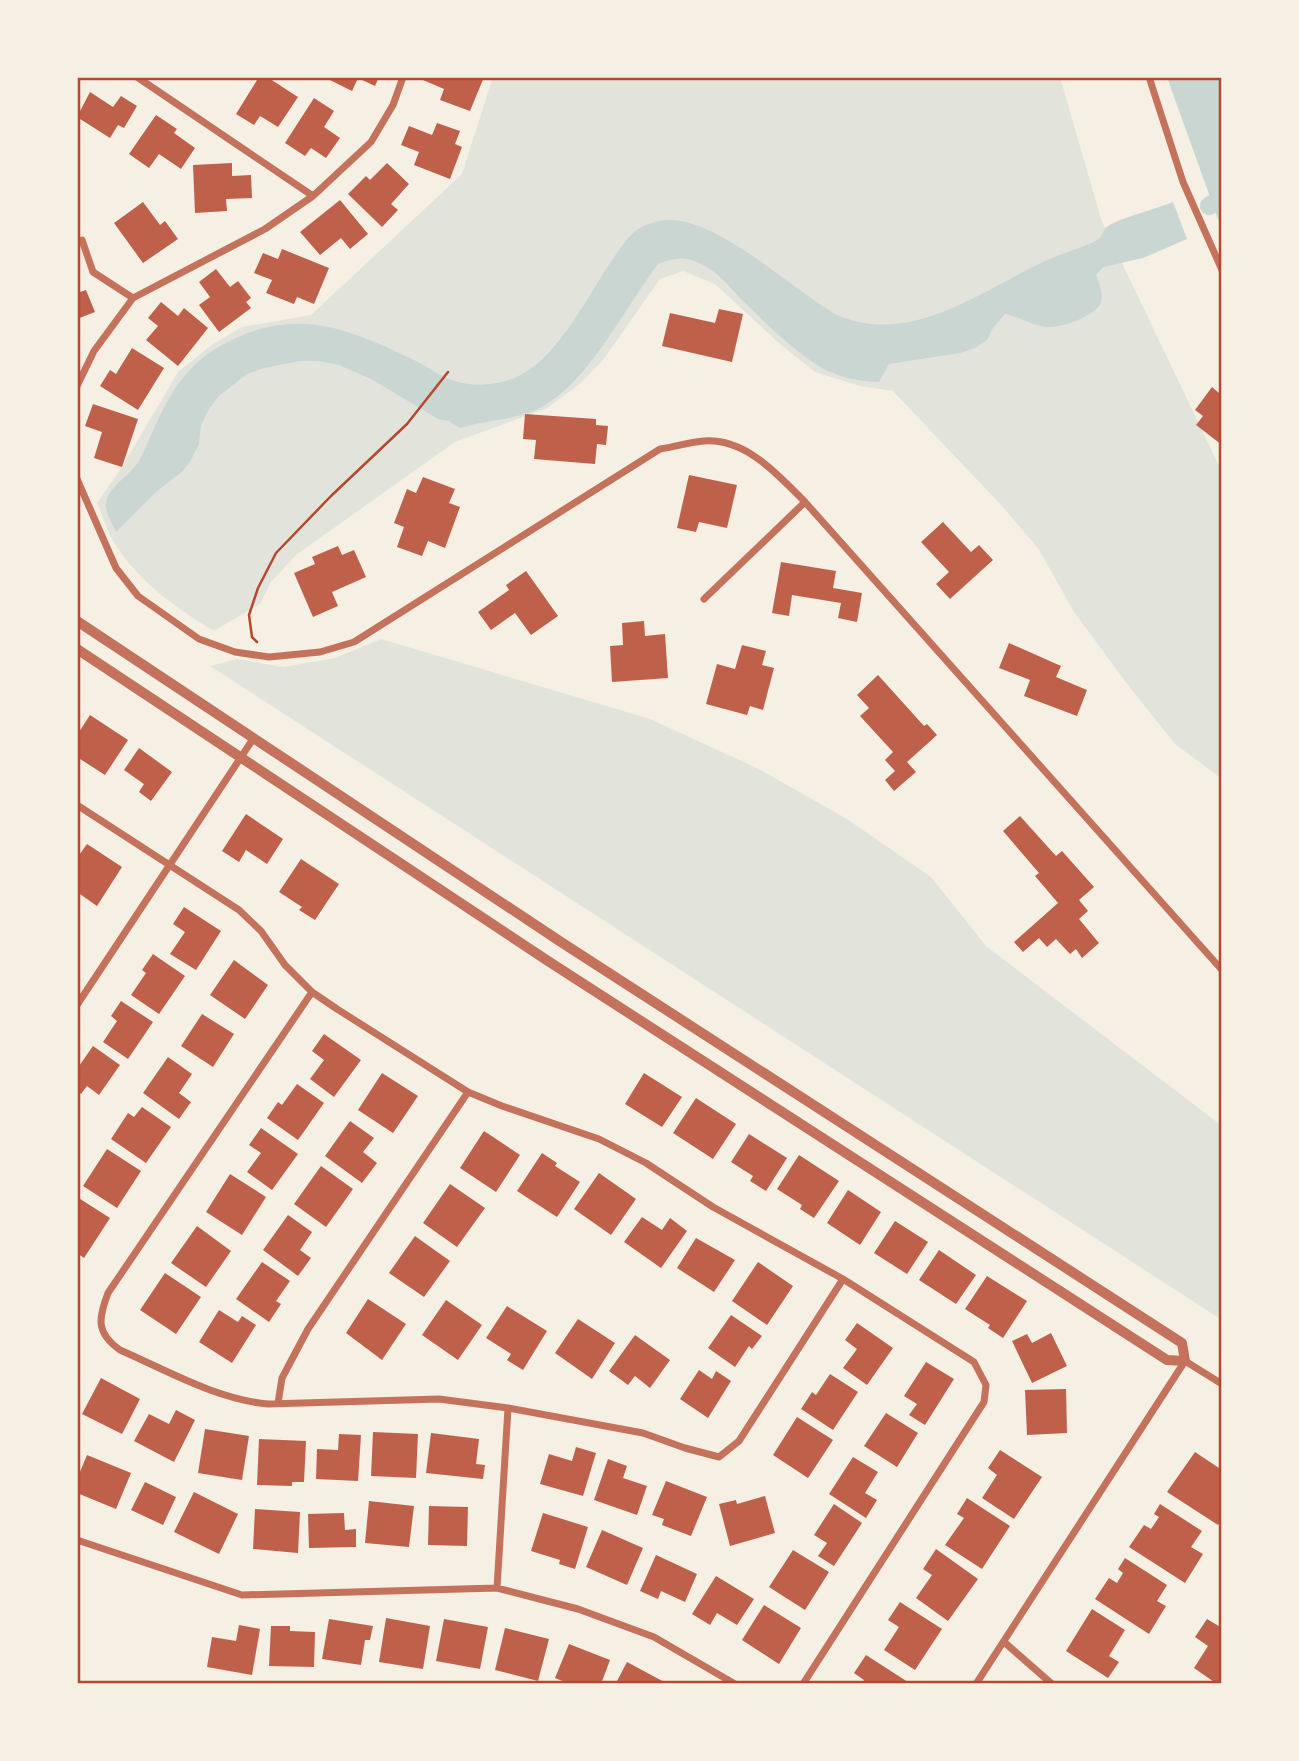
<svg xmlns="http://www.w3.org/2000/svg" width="1299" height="1761" viewBox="0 0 1299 1761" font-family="'Exo 2',sans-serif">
  <rect width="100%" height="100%" fill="#f6efe4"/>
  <!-- green -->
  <path fill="#e2e4dc" d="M493,77h567l41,142 121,253v307l-47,-35 -44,-55 -57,-77 -36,-64 -37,-43 -108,-114 -33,-5 -45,-14 -34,-27 -66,-61 -32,-13 -23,8 -57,81 -22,23 -34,25 -92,34 -159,113 -25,27 -11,22 -46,27c-37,-22 -76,-50 -99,-87 -8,-12 -12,-28 -18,-41l25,-36 56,-95 35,-28 29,-17 69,-12 151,-141z
    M381,639l269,80 109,50 88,50 84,58 55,69 236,180v194l-1012,-654 27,-7 46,8 52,-9z"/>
  <!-- water -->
  <path fill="#c9d6d2" d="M1167,77h55v143l-3,2z
    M1173,202l14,37 -44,19 -40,9 -7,8c3,8 8,18 5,27 -4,14 -40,26 -53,25 -15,-1 -28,-10 -43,-13l-12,14 -6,12 -12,8 -15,5 -71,11 -10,18c-20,0 -45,-6 -62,-17 -28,-18 -53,-44 -77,-67 -12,-13 -24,-28 -41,-35 -14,-7 -27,-5 -41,1 -32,42 -69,117 -115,142 -26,15 -56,13 -83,22l-12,-7 -10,-2 -67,-40 -32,-14 -20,-4h-19l-36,7 -17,6 -28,22 -10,13 -8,16 -2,19 -8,16 -8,11 -27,21 -40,40c-3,-7 -9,-17 -10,-25 -2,-18 24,-31 33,-46 3,-6 6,-13 9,-19 23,-52 39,-84 95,-107 63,-26 114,-2 171,25 13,6 25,16 38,20 18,7 44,6 62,-2 41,-16 71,-77 94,-112 8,-11 16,-25 26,-34 9,-7 22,-12 34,-12 50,-2 125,70 169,95 73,32 144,-24 208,-54 10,-5 48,-17 54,-22 4,-4 4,-10 9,-13 9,-7 51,-18 65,-24z"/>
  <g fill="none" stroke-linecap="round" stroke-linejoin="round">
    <!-- canal -->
    <path stroke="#c9d6d2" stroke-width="18" d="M1209,206l13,-8"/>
  </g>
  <!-- building -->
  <path fill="#bf614a" d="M259,77h8l31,20 -20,30 -18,-11 -6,9 -18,-11z
    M324,77h55l-4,9 -17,-8 -6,13z
    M424,77h60l-14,34 -30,-11 4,-11 -21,-9z
    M90,92l23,15 8,-11 16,10 -13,22 -6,-3 -8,13 -33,-21z
    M314,98l20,13 -10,16 16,11 -14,20 -15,-10 -6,8 -20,-13z
    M156,115l21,14 -3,4 21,15 -14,21 -22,-15 -10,14 -20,-14z
    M437,123l23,8 -5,13 7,3 -12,32 -36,-14 5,-13 -18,-7 8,-19 23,9z
    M232,163v13l19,-1 1,23 -26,1 1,12 -32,2 -2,-48z
    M387,163l22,21 -18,20 7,6 -16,17 -34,-33 18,-18 4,4z
    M340,200l28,34 -18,15 -9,-11 -21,17 -20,-23z
    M143,202l17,23 5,-4 13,18 -35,24 -29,-40z
    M282,249l47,19 -15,36 -17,-7 -3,7 -28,-11 6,-13 -18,-7 9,-20 15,6z
    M216,269l14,18 8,-6 13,17 -5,4 5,6 -32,24 -20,-27 11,-8 -11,-15z
    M86,290l9,22 -18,7v-26z
    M161,302l17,14 6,-8 24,20 -30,38 -32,-26 12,-14 -10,-8z
    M719,309l24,5 -11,48 -70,-16 8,-33 45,10z
    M132,348l32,20 -26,42 -38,-24 10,-16 6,4z
    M1212,387l7,6 3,-3v55l-26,-20 7,-9 -8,-6z
    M93,404l45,15 -16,48 -28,-9 8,-26 -17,-6z
    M525,414l71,5v6l12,1 -2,19 -9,-1 -2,20 -61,-5 2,-19 -13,-1z
    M689,475l48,10 -10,43 -28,-6 -3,10 -19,-4z
    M423,477l32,12 -6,14 11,4 -15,41 -17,-7 -6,15 -25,-9 7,-20 -10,-4 13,-34 9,4z
    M943,522l28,30 8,-7 14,15 -43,39 -14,-15 13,-12 -28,-30z
    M338,546l4,9 12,-5 12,27 -34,15 6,14 -25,11 -19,-44 21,-9 -3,-7z
    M781,562l55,9 -3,17 29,5 -5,29 -19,-4 3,-15 -49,-8 -3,21 -17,-3z
    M526,571l32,45 -27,19 -16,-22 -24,17 -13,-18 31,-22 -3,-5z
    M644,621l1,15 20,-2 3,44 -56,4 -2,-36 13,-1 -1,-22z
    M1009,643l52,23 -5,11 31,13 -10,26 -53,-20 6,-16 -31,-12z
    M742,645l24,6 -4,14 12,3 -11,42 -13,-4 -3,9 -41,-11 11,-40 18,5z
    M878,675l46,51 3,-2 10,11 -30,27 9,10 -22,19 -9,-11 10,-9 -10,-11 8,-8 -33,-36 9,-8 -12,-13z
    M90,715l38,25 -23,35 -28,-18v-22z
    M139,748l33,24 -21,29 -12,-9 5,-8 -20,-14z
    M246,814l37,25 -16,25 -21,-14 -7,12 -17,-11z
    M1020,816l36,40 6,-5 32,36 -15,13 9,11 -9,8 20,24 -17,15 -6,-9 -6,5 -14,-15 -9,8 -8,-9 -16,14 -9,-10 44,-39 -23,-27 4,-3 -36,-42z
    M87,844l35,23 -25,39 -20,-14v-34z
    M301,859l38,25 -24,36 -16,-10 3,-3 -23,-15z
    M184,907l37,24 -25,39 -26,-16 15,-22 -12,-8z
    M153,954l32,22 -26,38 -28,-19 15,-22 -4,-3z
    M234,960l34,25 -23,34 -35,-24z
    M121,1001l32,21 -25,37 -25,-17 14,-21 -6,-5z
    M202,1014l32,20 -21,33 -32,-21z
    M324,1034l37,26 -27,37 -24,-18 14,-19 -12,-9z
    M93,1046l27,19 -21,30 -12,-9 -6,8 -4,-3v-22z
    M168,1057l24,17 -13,19 12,9 -12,17 -36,-26z
    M382,1073l36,23 -25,37 -35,-23z
    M644,1073l38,24 -20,30 -37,-23z
    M297,1084l27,19 -26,37 -31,-22 11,-16 4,3z
    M696,1098l40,26 -23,35 -40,-26z
    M142,1107l29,20 -25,36 -35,-24 17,-26 6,4z
    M350,1121l24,17 -11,14 14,11 -15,20 -37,-27z
    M261,1128l37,26 -26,36 -25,-18 14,-19 -12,-8z
    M484,1131l36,24 -24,37 -36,-24z
    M749,1134l38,24 -21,33 -16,-10 3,-5 -22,-14z
    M107,1149l34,22 -24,37 -34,-22z
    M542,1153l15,10 -2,3 25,16 -23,35 -40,-26z
    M799,1155l40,26 -25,37 -14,-9 2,-4 -25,-16z
    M321,1166l32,23 -27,38 -32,-23z
    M599,1173l37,26 -25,36 -37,-26z
    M230,1174l36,23 -24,38 -36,-23z
    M450,1184l35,24 -28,39 -34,-24z
    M848,1190l33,22 -21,33 -33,-22z
    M77,1197l33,21 -26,40 -7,-5z
    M288,1215l24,17 -12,18 11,8 -13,18 -35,-26z
    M642,1217l20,13 8,-12 17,13 -26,37 -37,-26z
    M895,1221l33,21 -21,32 -33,-21z
    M197,1226l34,25 -25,36 -35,-24z
    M415,1236l35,25 -26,36 -35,-24z
    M696,1238l39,22 -21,32 -37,-24z
    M939,1250l37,25 -20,29 -37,-24z
    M262,1262l28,19 -14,20 5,3 -12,18 -33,-23z
    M758,1262l35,24 -26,39 -35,-24z
    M165,1273l36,24 -25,37 -36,-24z
    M987,1276l40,25 -24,37 -15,-10 2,-3 -25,-16z
    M368,1299l38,25 -24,36 -36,-27z
    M446,1300l36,25 -24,35 -36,-25z
    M507,1306l40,25 -24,39 -16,-10 4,-6 -25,-16z
    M219,1310l19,12 4,-6 14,9 -24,38 -33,-21z
    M731,1315l31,21 -10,13 -3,-3 -14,21 -27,-19z
    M578,1319l37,24 -23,36 -37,-26z
    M857,1323l36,25 -26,37 -24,-17 14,-19 -12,-9z
    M1051,1333l16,33 -35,17 -20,-42 15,-7 5,9z
    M635,1335l35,25 -20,28 -15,-12 -7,9 -19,-14z
    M926,1362l28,17 -29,46 -16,-10 8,-11 -13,-8z
    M699,1370l13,9 4,-8 15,10 -23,37 -28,-19z
    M830,1374l28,18 -25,38 -32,-21 11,-17 4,3z
    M101,1378l39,21 -18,35 -40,-20z
    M1066,1389l1,44 -40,2 -2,-45z
    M176,1410l19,10 -21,42 -40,-21 15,-27 20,10z
    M886,1413l32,20 -21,34 -33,-21z
    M797,1417l36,23 -25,38 -35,-23z
    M205,1429l44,7 -7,44 -44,-7z
    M373,1432l45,2 -2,44 -45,-2z
    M431,1433l48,6 -3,25 9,1 -2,14 -57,-6z
    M339,1434l22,1 -3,46 -42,-2 1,-30 21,1z
    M259,1439l47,2 -2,41h-12v4l-35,-1z
    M576,1447l20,6 -13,43 -43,-12 9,-30 23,7z
    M1000,1450l42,27 -28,42 -32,-21 15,-23 -9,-7z
    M1195,1452l27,18v49l-4,6 -51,-33z
    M87,1455l44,18 -15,36 -39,-16v-14z
    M853,1457l25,15 -13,21 12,7 -11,18 -37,-24z
    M608,1459l19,7 -4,12 24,8 -10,29 -43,-15z
    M666,1481l41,16 -16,39 -29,-11 2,-6 -12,-4z
    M145,1482l31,15 -13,28 -32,-15z
    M194,1492l44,22 -19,40 -45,-22z
    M765,1496l10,37 -45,13 -11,-42 17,-4 1,4z
    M967,1498l43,28 -28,43 -37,-24 19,-27 -7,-4z
    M369,1501l45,5 -5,41 -44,-4z
    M834,1504l28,19 -28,43 -16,-10 9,-13 -13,-8z
    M1160,1504l42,27 -11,16 12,7 -18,29 -56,-36 15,-22 7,4 8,-12 -5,-3z
    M429,1506l39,1 -1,39 -39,-1z
    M255,1509l45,3 -2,41 -45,-4z
    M344,1513l1,17 11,-1v18l-47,1 -1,-34z
    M543,1513l45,14 -13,42 -16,-5 1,-4 -29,-9z
    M602,1530l41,18 -16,37 -41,-18z
    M936,1549l42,30 -30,42 -32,-23 16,-23 -9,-6z
    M793,1550l36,22 -24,38 -36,-23z
    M656,1555l41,19 -12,28 -24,-11 -3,8 -18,-8z
    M1125,1558l42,27 -10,16 9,5 -17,28 -54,-35 14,-21 8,5 6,-10 -5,-4z
    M716,1576l38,23 -17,26 -20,-12 -7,12 -18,-11z
    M900,1602l42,27 -27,41 -31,-20 15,-23 -11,-7z
    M764,1605l37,23 -22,36 -37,-24z
    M1092,1609l33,21 -16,26 10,6 -11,16 -42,-27z
    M386,1618l44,8 -7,43 -44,-7z
    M329,1619l44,7 -3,14h-5l-4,25 -39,-6z
    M444,1619l44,8 -8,42 -44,-8z
    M1207,1619l15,9v56h-5l-23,-16 14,-22 -13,-9z
    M239,1625l21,4 -8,46 -45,-8 5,-30 24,4z
    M271,1626h19v5l25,1 -1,35 -45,-1z
    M505,1628l44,11 -11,42 -43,-11z
    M569,1644l41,16 -9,24h-31l-15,-6z
    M866,1655l45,29h-49l2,-4 -10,-7z
    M627,1662l41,22h-46l-5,-3z"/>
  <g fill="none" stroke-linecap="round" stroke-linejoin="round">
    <!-- path -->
    <path stroke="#b5482f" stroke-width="2.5" d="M257,642l-5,-5 -3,-22 9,-27 18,-35 55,-57 76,-72 41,-52"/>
    <!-- minor -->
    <path stroke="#c5725c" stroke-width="7" d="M137,77l176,119
      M1149,77l34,105 39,88
      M82,240l11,32 40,26
      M77,386l17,-35 39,-53 132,-69 48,-33 58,-54 22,-37 10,-28
      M77,479l39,89 22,28 61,43 36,13 34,5 51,-5 34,-10 306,-193c15,-2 30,-7 44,-8 42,-3 74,34 101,61l417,468
      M704,599l101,-97
      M77,805l162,105 22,21 24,34 27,27 25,17 131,83 34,14 97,33 47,24 67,44 130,72 131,83 12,23 -2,17 -181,282
      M312,992l-204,301c-10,26 -12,40 12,57 48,21 96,49 148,54l171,-5 69,9 135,25 42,15 34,9 20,-16 104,-162
      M77,1005l176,-266
      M278,1403l4,-25 26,-49 160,-237
      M77,1540l165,55 255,-7 81,21 76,28 81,47
      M497,1588l11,-180
      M1004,1642l48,42
      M976,1684l209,-323 37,23"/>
    <!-- tertiary -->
    <path stroke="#c5725c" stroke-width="10" d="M77,621l484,321 621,401 3,18 -18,-1 -619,-399 -471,-312"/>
  </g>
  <!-- border -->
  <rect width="1299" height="1761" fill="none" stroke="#f6efe4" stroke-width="158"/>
  <rect x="79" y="79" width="1141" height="1603" fill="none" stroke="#b5482f" stroke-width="2.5"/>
</svg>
